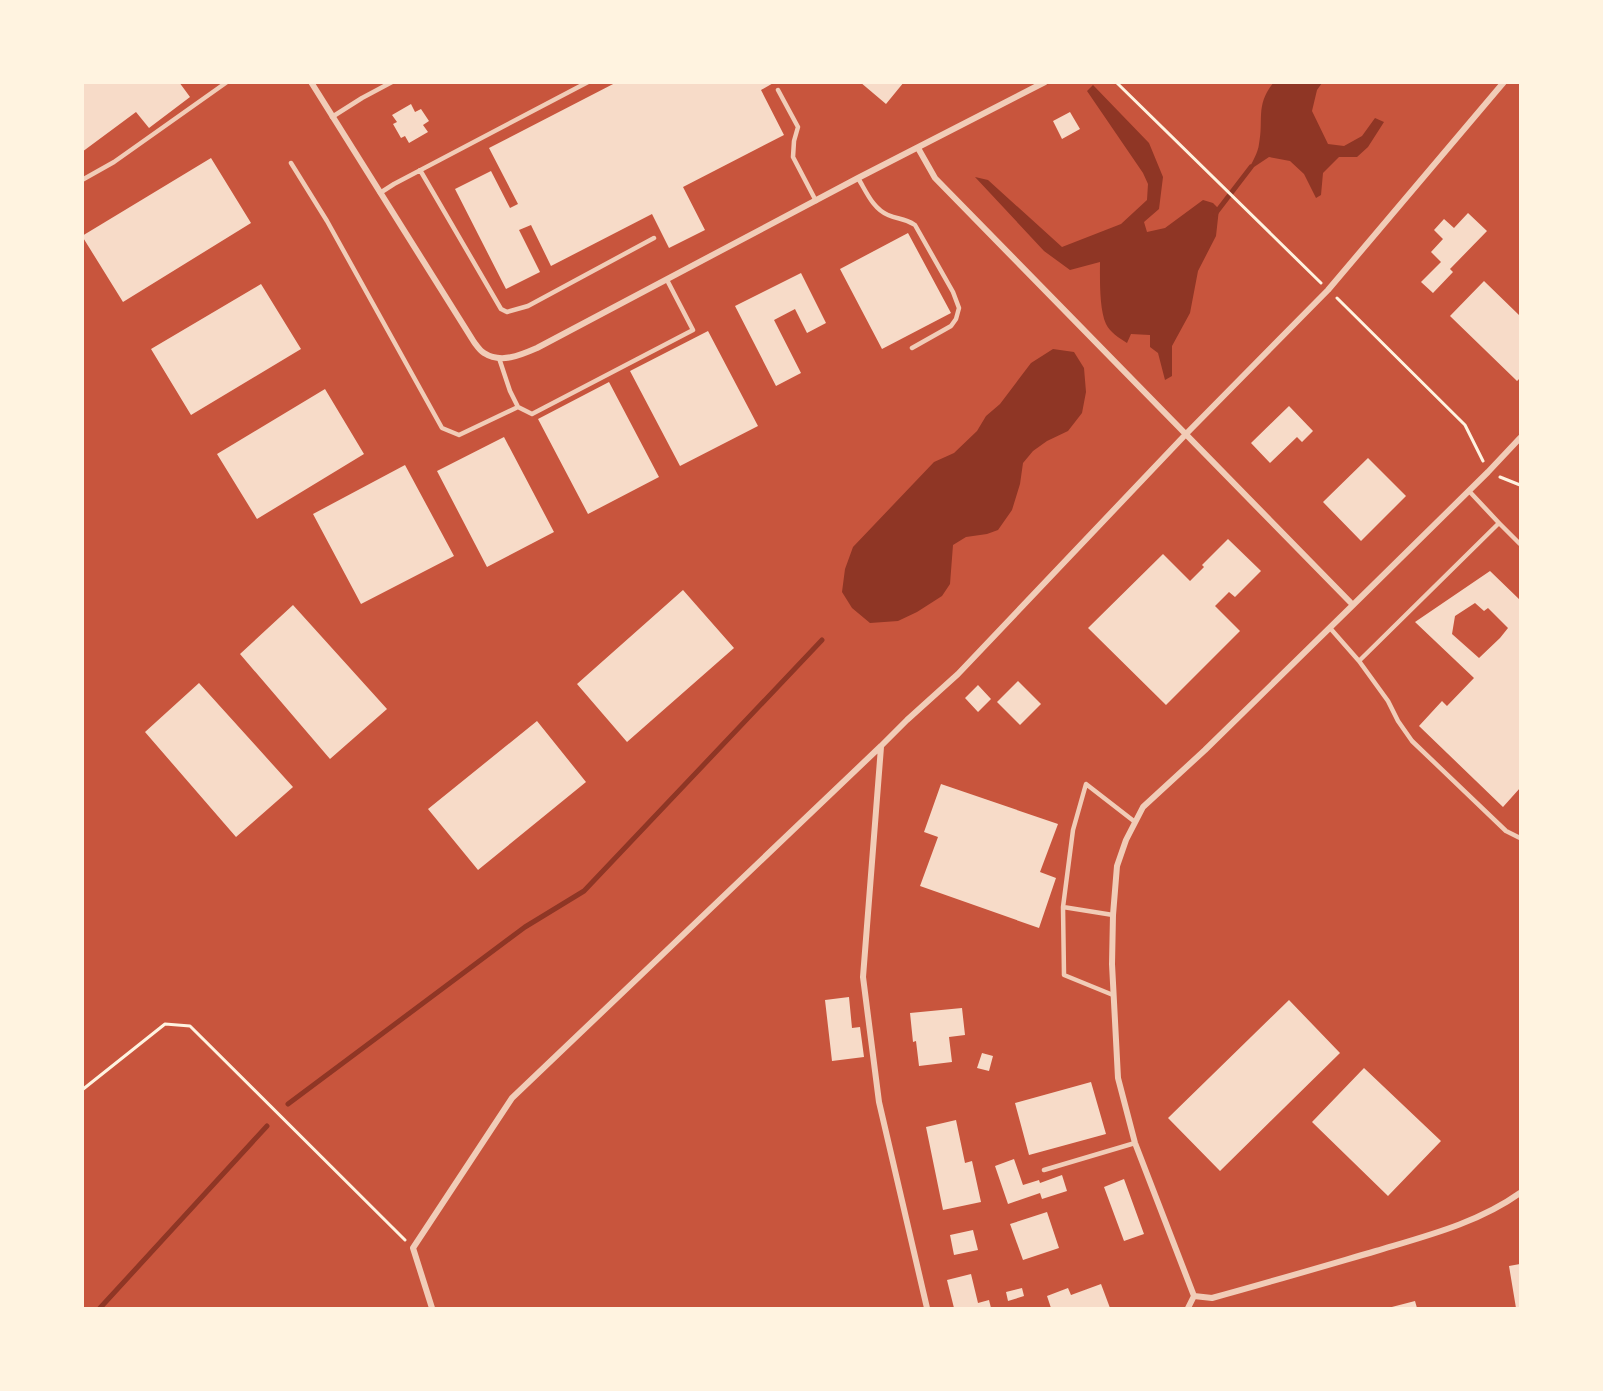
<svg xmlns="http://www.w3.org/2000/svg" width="1603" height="1391" viewBox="0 0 1603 1391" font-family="'PT Serif',serif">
  <rect width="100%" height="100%" fill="#c8553d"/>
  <!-- water -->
  <path fill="#8f3625" d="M1274,82l48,1 -5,7 -5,21 16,33 16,2 18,-10 13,-18 9,4 -16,25 -11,10h-18l-16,16 -2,22 -5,3 -12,-24 -14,-13 -21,-4 -21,14c4,-9 10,-18 11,-27 5,-25 -4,-39 15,-62z
    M1093,85l56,58 14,34 -4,32 -15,13 3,10 18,-4 38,-28 10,3 6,6 -3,27 -18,35 -8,42 -18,33v30l-7,4 -7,-27 -8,-6v-12l-19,-1 -4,9c-8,-5 -17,-11 -21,-19 -7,-15 -6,-46 -6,-62l-30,8 -26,-19 -69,-74 13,3 74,67 59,-23 26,-24 1,-16 -5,-11 -56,-82z
    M1053,349l21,3 10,16 2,24 -4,21 -14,18 -21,10 -14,10 -10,12 -3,21 -8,26 -14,20 -11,4 -21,3 -13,8 -3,39 -8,12 -25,16 -19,9 -28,2 -18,-15 -10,-16 3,-23 8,-22 81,-85 20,-9 23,-22 9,-15 14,-12 31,-41z"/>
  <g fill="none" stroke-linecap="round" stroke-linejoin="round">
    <!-- stream -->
    <path stroke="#8f3625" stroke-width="5" d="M1215,214l36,-47
      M288,1104l237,-177 59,-36 238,-251
      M100,1308l167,-182"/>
  </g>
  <!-- building -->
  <path fill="#f7dbc8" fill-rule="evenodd" d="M82,82h97l11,15 -41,31 -13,-16 -54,40z
    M617,82h158l-14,8 23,45 -101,52 22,43 -36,18 -17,-34 -101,52 -20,-41 -12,5 21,42 -34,17 -51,-100 36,-18 19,37 8,-4 -29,-56z
    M860,82h44l-18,22z
    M411,104l4,8 6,-3 8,12 -6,4 5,7 -19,11 -4,-7 -4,2 -8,-14 4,-2 -5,-7z
    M1070,112l10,17 -18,10 -9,-18z
    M211,158l40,65 -128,79 -41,-66z
    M1468,213l19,18 -37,38 3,3 -20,21 -12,-11 20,-20 -10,-10 12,-13 -9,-9 10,-11 10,9z
    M908,233l43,80 -69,36 -42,-80z
    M801,273l25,50 -19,10 -12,-24 -21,11 27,53 -25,13 -41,-80z
    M1484,281l36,35v62l-3,3 -67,-65z
    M261,284l40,65 -110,66 -40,-66z
    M708,331l50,95 -78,40 -50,-95z
    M609,382l50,95 -71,37 -50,-95z
    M325,389l39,65 -107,65 -40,-65z
    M1289,406l24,25 -11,11 -5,-5 -27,26 -19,-20z
    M504,437l50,95 -67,35 -50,-96z
    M1368,458l38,38 -45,45 -38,-39z
    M405,465l49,91 -93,48 -48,-90z
    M1228,539l33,32 -26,26 -6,-5 -14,14 25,25 -74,74 -78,-77 75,-74 27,27 14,-14 -2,-2z
    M1490,571l30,29v188l-17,19 -84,-81 23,-25 5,5 27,-28 -59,-56zM1475,603l9,8 4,-3 20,20 -8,10 -21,20 -27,-24 3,-18z
    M683,590l51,58 -107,94 -50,-58z
    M293,605l94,104 -57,50 -90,-105z
    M1018,681l23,23 -21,21 -23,-23z
    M199,683l94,104 -57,50 -91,-105z
    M978,685l13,14 -13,13 -13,-14z
    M537,721l49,61 -108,88 -50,-61z
    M941,784l117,40 -18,48 16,6 -17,50 -119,-42 18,-49 -14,-5z
    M849,997l3,31 8,-1 4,30 -32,4 -7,-61z
    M1289,1000l51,53 -120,118 -52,-53z
    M962,1008l3,27 -16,2 3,25 -33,4 -3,-25 -3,1 -3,-29z
    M982,1053l11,3 -4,15 -12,-3z
    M1364,1068l77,73 -53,55 -76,-74z
    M1091,1082l15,52 -77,21 -14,-52z
    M956,1120l9,43 7,-2 9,41 -38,8 -17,-83z
    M1014,1159l9,26 16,-5 1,3 22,-8 5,16 -25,8 -2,-6 -32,11 -13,-38z
    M1124,1179l20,55 -20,7 -20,-54z
    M1047,1212l12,36 -36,12 -13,-36z
    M973,1230l5,20 -24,5 -4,-20z
    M1520,1264v44h-4l-7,-42z
    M971,1274l7,29 11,-3 2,8h-37l-7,-28z
    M1101,1284l9,24h-59l-4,-12 21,-8 3,7z
    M1022,1288l2,8 -16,5 -2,-9z
    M1415,1301l2,7h-29z"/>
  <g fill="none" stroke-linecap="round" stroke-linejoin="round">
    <!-- path -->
    <path stroke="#fff3e0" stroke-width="3" d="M1116,82l205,201
      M1337,298l128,127 18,36
      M1500,477l20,8
      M82,1090l83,-66 25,2 215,214"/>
    <!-- service -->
    <path stroke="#f1ccb7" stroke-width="4.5" d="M778,90l20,37 -4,14 -1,16 23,44
      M332,117l30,-19 30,-16
      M291,163l36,58 115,207 17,7 59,-28
      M420,170l81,139 6,3 21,-6 126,-68
      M858,178c8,13 15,31 30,37 11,5 15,2 27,10l38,67 6,16 -3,11 -5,7 -39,22
      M82,180l32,-18 113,-80
      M380,193l14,-9 194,-102
      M499,358l11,33 8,16 14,7 161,-84 -26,-50
      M1499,523l21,21
      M1330,628l29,33 29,40 10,20 14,20 94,90 14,7
      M1359,661l140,-138 -30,-32
      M1063,907l1,68 49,20
      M1113,915l-50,-8 10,-77 13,-46 49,38
      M1044,1170l91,-27"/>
    <!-- minor -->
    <path stroke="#f1ccb7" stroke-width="6" d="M311,82l163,260c3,4 6,9 10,11 17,11 37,2 53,-5l321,-170 187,-96
      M918,148l17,30 418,427
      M1520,438l-32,34 -135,133 -148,145 -62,57 -17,33 -9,26 -4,49 -1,49 6,114 17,65 59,153 18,2c55,-15 109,-31 164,-47 50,-15 102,-28 144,-58
      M881,747l-18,230 16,125 48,206
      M432,1308l-19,-60 99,-150 369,-352 26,-26 51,-46 228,-240 142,-144 176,-208
      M1188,1308l6,-12"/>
  </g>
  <!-- border -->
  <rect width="1603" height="1391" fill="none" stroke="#fff3e0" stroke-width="168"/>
</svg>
